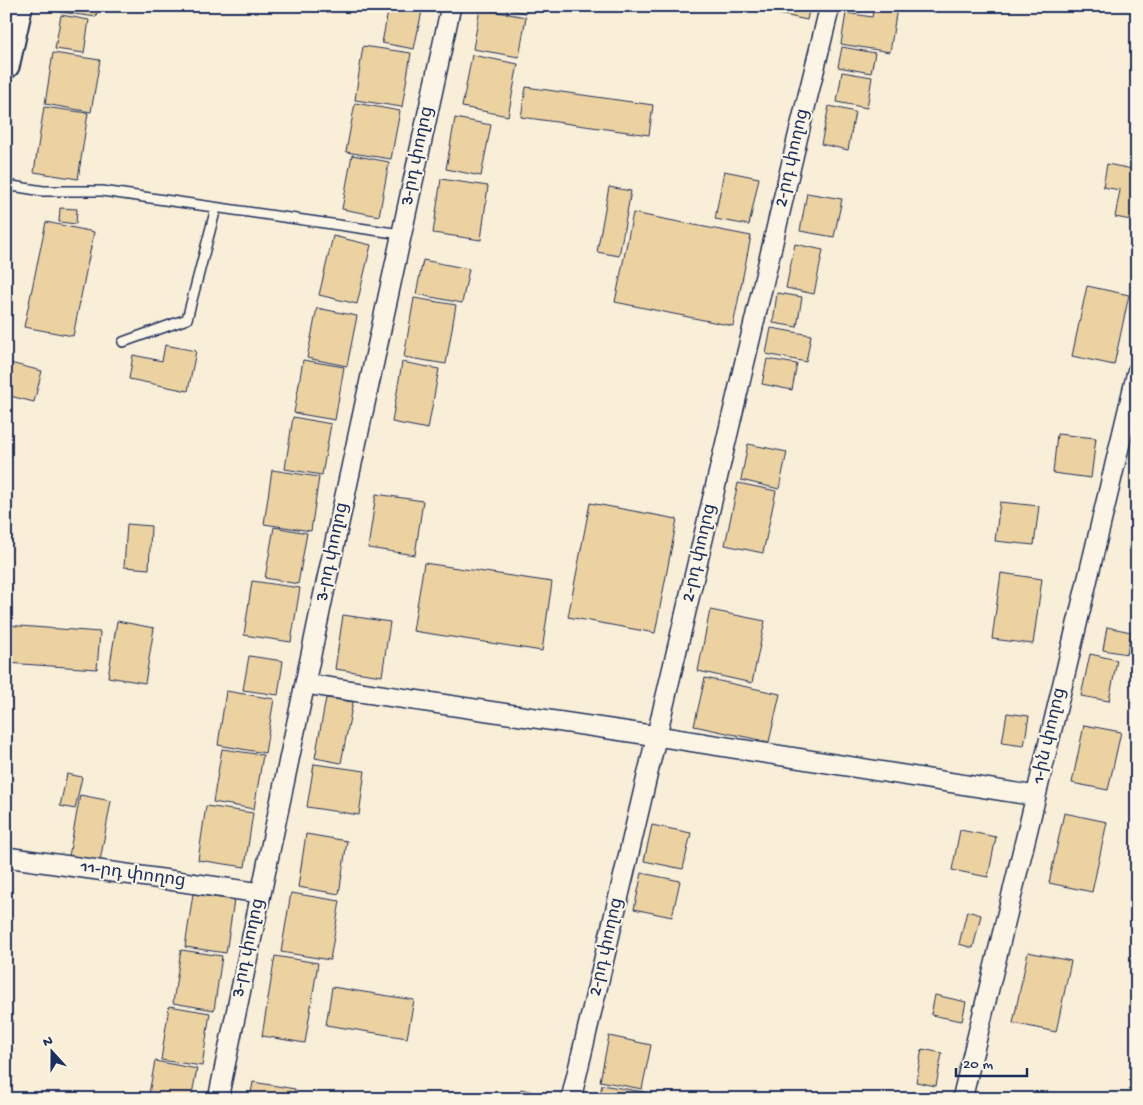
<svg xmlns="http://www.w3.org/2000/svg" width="1143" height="1105" viewBox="0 0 1143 1105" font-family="'Gochi Hand','Noto Sans Armenian',sans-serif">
  <rect width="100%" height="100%" fill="#f9eed7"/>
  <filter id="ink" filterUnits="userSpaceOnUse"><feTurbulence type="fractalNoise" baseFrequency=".02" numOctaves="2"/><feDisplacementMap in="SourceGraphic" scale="10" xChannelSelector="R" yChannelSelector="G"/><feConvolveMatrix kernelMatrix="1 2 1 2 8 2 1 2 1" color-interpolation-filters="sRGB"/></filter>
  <g filter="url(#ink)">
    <!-- building -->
    <path fill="#edd2a1" stroke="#1b2f5e" d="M62,6h36l-2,11 -35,-5z
      M389,6h34l-9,43 -32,-6z
      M493,6h34l-1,7z
      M770,6h40l-3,14 -38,-8z
      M874,6h13l10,2 -7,44 -49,-8 5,-31 26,4z
      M480,9l46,8 -7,40 -46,-8z
      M61,15l28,5 -5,33 -29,-4z
      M363,46l48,7 -9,54 -47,-7z
      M842,47l33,6 -4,20 -33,-6z
      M53,53l47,7 -9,52 -46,-8z
      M472,55l46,9 -10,52 -46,-9z
      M842,72l30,5 -5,31 -30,-6z
      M526,87l127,18 -4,30 -128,-18z
      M355,103l45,8 -9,48 -45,-7z
      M829,106l26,6 -7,38 -27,-6z
      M44,107l44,6 -10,66 -44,-7z
      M455,118l36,7 -10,51 -35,-7z
      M352,155l37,7 -10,54 -37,-7z
      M1107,164l30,6v51l-22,-4 5,-27 -17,-3z
      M724,171l35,7 -10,47 -34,-6z
      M441,179l47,7 -7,54 -48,-7z
      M609,187l22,4 -12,65 -22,-4z
      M807,193l35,6 -8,38 -34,-6z
      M60,208l17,1 -1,15 -17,-2z
      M633,213l118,23 -18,90 -118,-24z
      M46,222l48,10 -21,104 -49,-9z
      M333,236l38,9 -14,59 -38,-9z
      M795,244l28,6 -9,44 -28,-6z
      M423,260l46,9 -7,34 -46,-9z
      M1087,286l42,9 -15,70 -42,-9z
      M777,293l25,4 -5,30 -24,-4z
      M414,298l42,7 -10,59 -42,-7z
      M317,308l40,8 -10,50 -40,-8z
      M771,328l40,7 -5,27 -40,-8z
      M165,345l31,6 -8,40 -59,-12 4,-24 29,6z
      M767,359l30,5 -5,26 -30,-6z
      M303,360l41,7 -9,53 -41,-7z
      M6,362l36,9 -8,31 -28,-7z
      M402,362l37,7 -11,60 -36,-7z
      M293,417l38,7 -9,51 -37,-6z
      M1057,434l39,4 -5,40 -38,-5z
      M748,444l39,8 -8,37 -38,-9z
      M272,470l47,7 -8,54 -47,-7z
      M738,483l38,8 -13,62 -38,-8z
      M376,494l47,7 -8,54 -47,-7z
      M1000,502l39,4 -5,39 -39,-4z
      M590,503l87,16 -22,114 -87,-16z
      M127,524l24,2 -2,43 -25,-2z
      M274,527l33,6 -9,51 -33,-6z
      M424,563l128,19 -10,69 -129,-20z
      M1001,573l41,6 -9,65 -41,-5z
      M252,581l48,7 -9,54 -47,-7z
      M710,610l55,11 -13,62 -54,-12z
      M343,615l47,7 -8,54 -47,-7z
      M117,621l37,7 -9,55 -37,-6z
      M6,625l94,7 -3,37 -91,-6z
      M1107,627l24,5 -4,22 -24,-4z
      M1090,654l27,6 -8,41 -28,-5z
      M249,656l34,5 -5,34 -35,-5z
      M705,678l75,16 -11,48 -75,-16z
      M226,691l48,8 -9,54 -47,-8z
      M326,698l27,4 -12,61 -26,-5z
      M1007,713l22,3 -5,30 -22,-3z
      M1084,725l37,7 -13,58 -36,-7z
      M222,749l41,6 -9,54 -41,-7z
      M314,764l51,7 -6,44 -52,-8z
      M67,774l15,3 -7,32 -15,-3z
      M80,795l31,6 -11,60 -31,-5z
      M206,806l47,7 -8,54 -47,-7z
      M1064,813l43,9 -15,70 -43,-9z
      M652,825l39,8 -8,36 -39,-8z
      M960,830l36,7 -8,40 -36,-7z
      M306,834l41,7 -8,53 -41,-7z
      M642,873l38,8 -8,36 -38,-8z
      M291,893l49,8 -10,59 -49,-8z
      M193,894l41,6 -8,53 -41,-6z
      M967,911l14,4 -8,33 -14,-4z
      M181,950l41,6 -8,54 -41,-7z
      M1028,952l43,9 -15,71 -43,-9z
      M275,956l43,7 -13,80 -43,-7z
      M332,987l82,13 -7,38 -81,-13z
      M935,995l31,7 -4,19 -31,-6z
      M169,1006l41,7 -8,53 -41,-6z
      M609,1036l42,9 -9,44 -42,-8z
      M922,1049l20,4 -6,33 -20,-4z
      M155,1061l42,8 -6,30h-43z
      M253,1082l42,7 -1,10h-44z
      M602,1085l42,7 -1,7h-44z
      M521,1089l24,6 -1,4h-25z"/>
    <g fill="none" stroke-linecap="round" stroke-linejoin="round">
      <defs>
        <path id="service" d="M6,185l37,6h59l299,43
          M123,342l64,-23 29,-111"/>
        <path id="minor" d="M306,684l351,52 379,60
          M6,857l255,36
          M218,1099c75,-365 153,-729 233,-1093
          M571,1099l227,-963 32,-130
          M962,1099l74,-303 101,-424"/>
        <path id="secondary" d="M6,65l13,-59"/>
      </defs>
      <!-- service casing -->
      <use href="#service" stroke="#1b2f5e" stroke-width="12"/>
      <!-- minor casing -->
      <use href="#minor" stroke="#1b2f5e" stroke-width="22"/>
      <!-- secondary casing -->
      <use href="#secondary" stroke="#1b2f5e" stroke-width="30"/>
      <!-- service -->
      <use href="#service" stroke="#fcf5e5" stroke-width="9"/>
      <!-- minor -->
      <use href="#minor" stroke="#fcf5e5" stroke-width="19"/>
      <!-- secondary -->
      <use href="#secondary" stroke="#fcf5e5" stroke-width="26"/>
    </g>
  </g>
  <g text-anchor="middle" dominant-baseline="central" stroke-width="4" stroke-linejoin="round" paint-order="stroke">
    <!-- street labels -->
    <g font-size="18" fill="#1b2f5e" stroke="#fcf5e5">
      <text transform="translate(418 156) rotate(-78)">3-րդ փողոց</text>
      <text transform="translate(793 158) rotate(-77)">2-րդ փողոց</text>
      <text transform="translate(333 552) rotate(-78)">3-րդ փողոց</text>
      <text transform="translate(700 553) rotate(-77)">2-րդ փողոց</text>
      <text transform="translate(1050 736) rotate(-77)">1-ին փողոց</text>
      <text transform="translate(133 875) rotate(8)">11-րդ փողոց</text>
      <text transform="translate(607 947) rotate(-77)">2-րդ փողոց</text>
      <text transform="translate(249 948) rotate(-78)">3-րդ փողոց</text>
    </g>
  </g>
  <!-- margin -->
  <rect width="1143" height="1105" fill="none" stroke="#fcf5e5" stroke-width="25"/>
  <rect x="12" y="12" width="1118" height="1080" fill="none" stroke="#1b2f5e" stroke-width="2" filter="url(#ink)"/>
  <!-- north arrow -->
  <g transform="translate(52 1052) rotate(339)" stroke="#fcf5e5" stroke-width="4" paint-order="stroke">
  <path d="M0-4L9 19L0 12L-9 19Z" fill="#1b2f5e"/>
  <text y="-8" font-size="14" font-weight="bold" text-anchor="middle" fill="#1b2f5e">N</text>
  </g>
  <!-- scale -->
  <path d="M956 1068v8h71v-8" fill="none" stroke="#1b2f5e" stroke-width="2.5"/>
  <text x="963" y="1068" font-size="15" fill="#1b2f5e" stroke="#fcf5e5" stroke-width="4" paint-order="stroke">20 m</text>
</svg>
